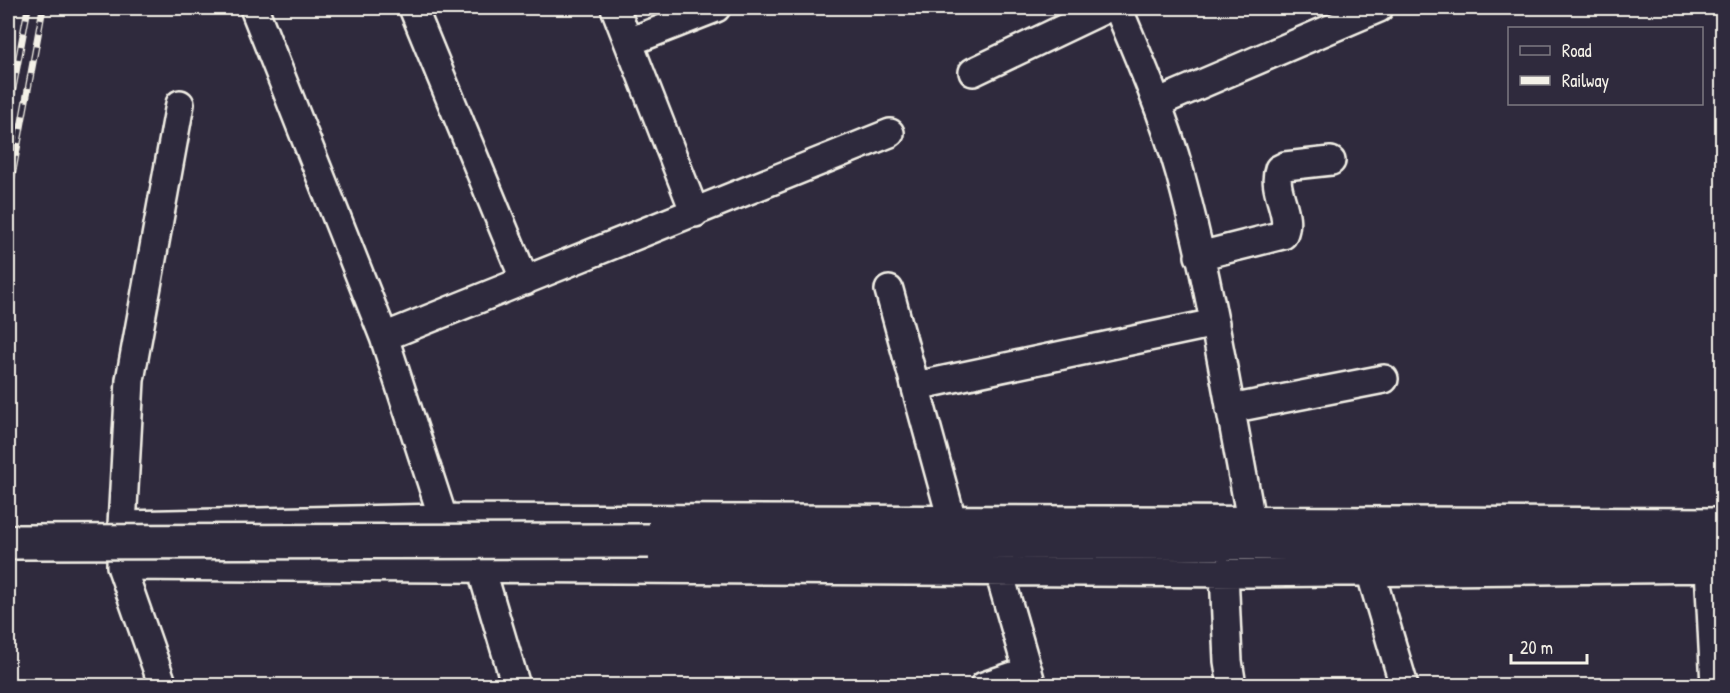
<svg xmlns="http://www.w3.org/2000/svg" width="1730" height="693" viewBox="0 0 1730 693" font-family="'Patrick Hand',sans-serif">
  <rect width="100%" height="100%" fill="#2f2a3d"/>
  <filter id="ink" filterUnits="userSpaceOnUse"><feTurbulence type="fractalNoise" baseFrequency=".0167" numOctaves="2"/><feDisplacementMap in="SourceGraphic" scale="12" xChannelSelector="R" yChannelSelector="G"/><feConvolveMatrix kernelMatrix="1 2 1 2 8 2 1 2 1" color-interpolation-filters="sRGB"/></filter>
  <g filter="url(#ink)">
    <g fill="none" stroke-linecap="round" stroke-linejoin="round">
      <defs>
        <path id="street" d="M254,8l130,329 59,181
          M413,8l112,273
          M615,8l80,205
          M1118,8c23,54 46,108 62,165 31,114 49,231 71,347
          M629,42l87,-34
          M973,72l134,-64
          M1157,103l222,-95
          M1199,256l84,-21c10,-22 -12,-44 -4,-66l6,-3 46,-5
          M889,290l63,230
          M384,337l506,-204
          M916,386l299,-63
          M1230,409l154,-30
          M122,525l8,-145 50,-276
          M482,551l-1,17 35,118
          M121,566l1124,7 477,-5
          M1709,568l6,118
          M1370,571l34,115
          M999,572l33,114
          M1224,572l4,89 4,25
          M163,686l-42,-120 1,-41 321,-7 1279,4
          M984,686l44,-15"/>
        <path id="secondary" d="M649,541l1073,3"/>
      </defs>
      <!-- street casing -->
      <use href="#street" stroke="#f4f1e8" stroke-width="32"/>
      <!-- secondary casing -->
      <use href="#secondary" stroke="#f4f1e8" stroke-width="38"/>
      <!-- street -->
      <use href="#street" stroke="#2f2a3d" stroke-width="27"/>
      <!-- secondary -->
      <use href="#secondary" stroke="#2f2a3d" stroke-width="33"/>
      <defs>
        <path id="rail" d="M8,115l20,-107
          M8,198l35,-190"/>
      </defs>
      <!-- rail casing -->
      <use href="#rail" stroke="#f4f1e8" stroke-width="7"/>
      <!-- rail -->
      <use href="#rail" stroke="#2f2a3d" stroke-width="4.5" stroke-dasharray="14" stroke-linecap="butt"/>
      <defs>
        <path id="secondary-bridge" d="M8,542l641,-1"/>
      </defs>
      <!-- secondary-bridge casing -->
      <use href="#secondary-bridge" stroke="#f4f1e8" stroke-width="38" stroke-linecap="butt"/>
      <!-- secondary-bridge -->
      <use href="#secondary-bridge" stroke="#2f2a3d" stroke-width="33"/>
    </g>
  </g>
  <!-- margin -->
  <rect width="1730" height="693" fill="none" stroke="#2f2a3d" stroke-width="30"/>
  <rect x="15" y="15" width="1700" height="663" fill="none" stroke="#f4f1e8" stroke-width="2" filter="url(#ink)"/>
  <!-- legend -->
  <rect x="1508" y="27" width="195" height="78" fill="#2f2a3d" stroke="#7e7a81" stroke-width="1.5"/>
  <rect x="1520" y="46" width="30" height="9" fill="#2f2a3d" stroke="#7e7a81" stroke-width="1.5"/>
  <text x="1562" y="57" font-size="18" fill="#f4f1e8">Road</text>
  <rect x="1520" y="76" width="30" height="9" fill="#f4f1e8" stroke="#7e7a81" stroke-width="1.5"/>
  <text x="1562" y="87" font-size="18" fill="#f4f1e8">Railway</text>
  <!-- scale -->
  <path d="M1511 654v9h76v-9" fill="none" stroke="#f4f1e8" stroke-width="3"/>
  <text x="1520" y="654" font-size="18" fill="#f4f1e8" stroke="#2f2a3d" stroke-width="4.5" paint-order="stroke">20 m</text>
</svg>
